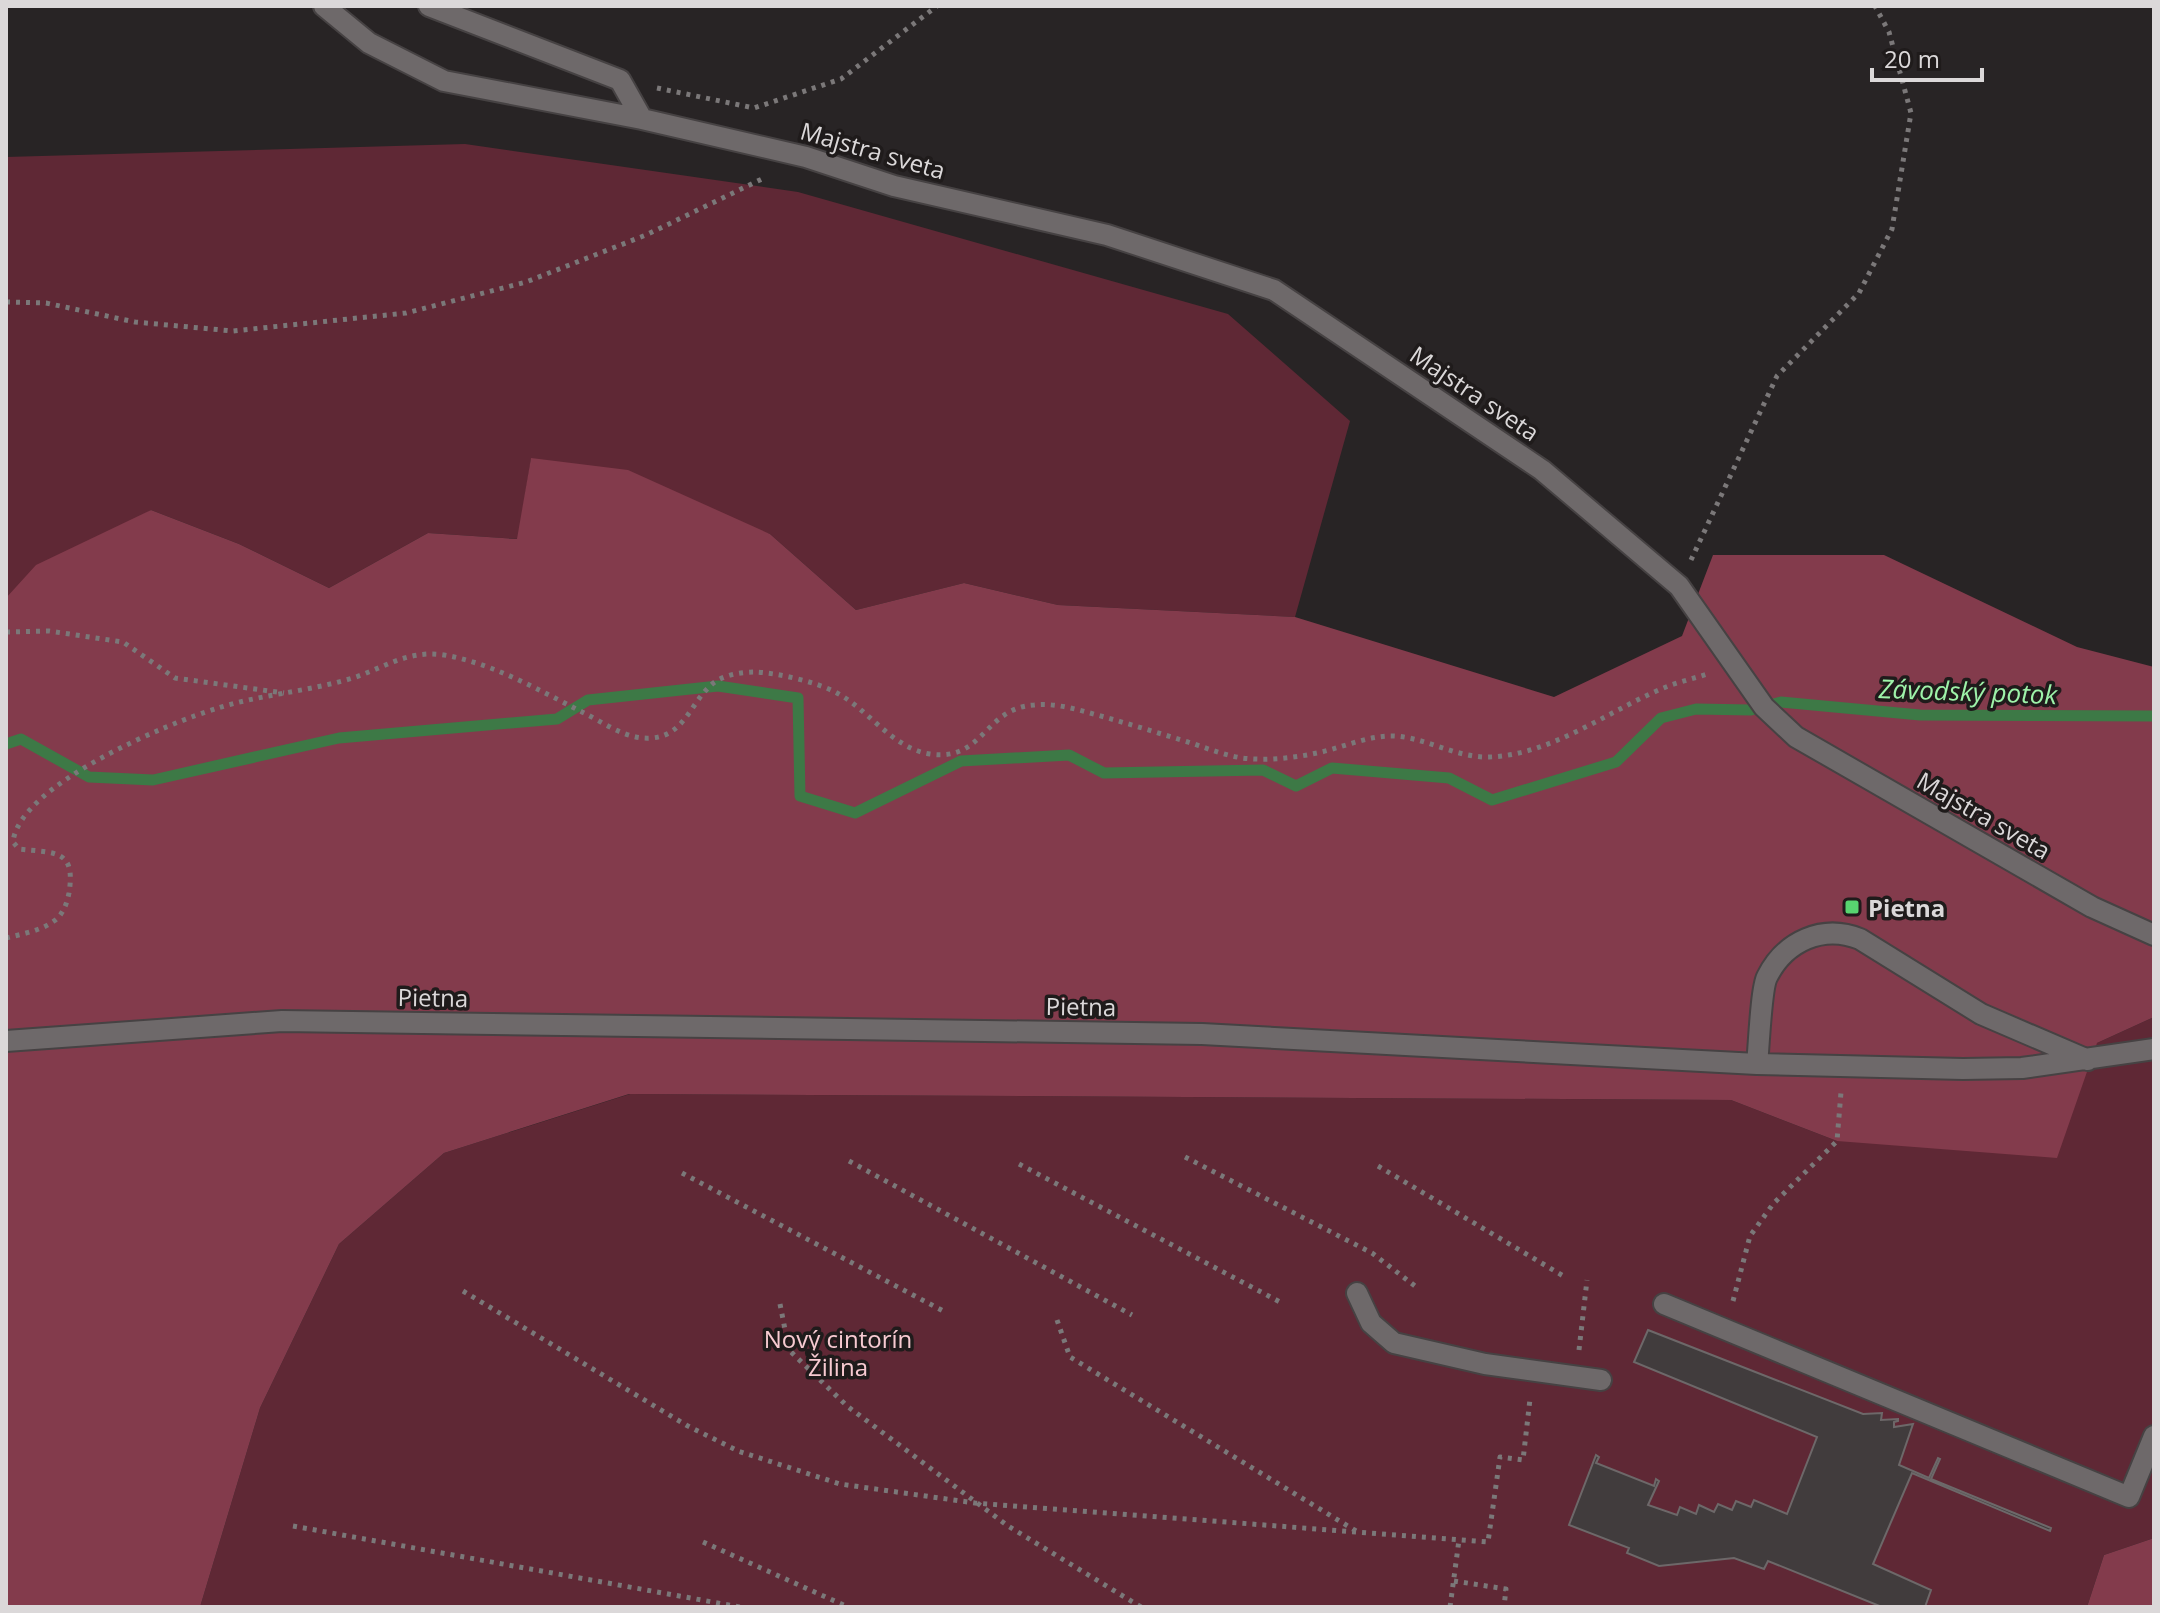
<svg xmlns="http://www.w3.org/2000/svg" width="2160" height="1613" viewBox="0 0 2160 1613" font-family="'Open Sans',sans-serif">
  <rect width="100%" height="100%" fill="#282425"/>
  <!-- green -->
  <path fill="#5f2835" d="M465,144l333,48 430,122 122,107 -55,196 -237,-12 -94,-22 -108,27 -86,-76 -239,-75 -13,80 -90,-6 -99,55 -90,-44 -88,-34 -145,88v-441z
    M2154,1017v521l-50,17 -17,52h-1887l60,-199 79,-164 105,-91 186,-59 1101,6 106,41 260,-98z"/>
  <!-- forest -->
  <path fill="#833b4c" d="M531,458l97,12 142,64 86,76 108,-27 94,22 237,12 259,80 128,-61 31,-81h171l193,92 77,20v350l-57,26 -40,115 -220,-17 -106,-41 -1102,-6 -185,59 -105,91 -79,164 -60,199h-194v-1009l30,-33 115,-55 88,34 90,44 99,-55 89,6z
    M2154,1538v69h-67l17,-52z"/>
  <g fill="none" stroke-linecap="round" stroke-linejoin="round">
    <!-- stream -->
    <path stroke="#3d7946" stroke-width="11" d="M6,744l15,-5 68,38 64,3 186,-42 218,-19 31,-19 130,-14 80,12 2,98 55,17 106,-52 108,-6 35,18 159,-3 33,16 36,-18 117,10 43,22 124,-38 45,-44 35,-9 55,1 30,-8 139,13 234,1"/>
  </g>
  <!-- building -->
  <path fill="#413c3d" stroke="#6d6869" stroke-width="2" d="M1648,1330l215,84 19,-1 -1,7 17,-1v2l-4,1v5l19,-3 -14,41 30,13 9,-20 2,1 -9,20 120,49 -1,3 -138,-58 -39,91 58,26 -6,17h-43l-114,-46 -4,8 -30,-11 -75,8 -32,-13 2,-5 -60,-23 27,-70 3,2 -3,6 58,23 2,-7 3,2 -11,24 29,10 3,-8 16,7 3,-9 15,7 4,-8 14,6 4,-9 15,6 3,-7 33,14 30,-77 -183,-75z"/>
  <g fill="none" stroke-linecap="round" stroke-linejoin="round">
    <defs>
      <path id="minor" d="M324,6l45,37 75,38 198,38
        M429,6l191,74 22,39 164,38 88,29 213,49 167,55 268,180 137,116 85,121 32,30 296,170 62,28
        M6,1041l276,-20 920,13 555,30 206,5 59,-1 132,-19
        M1757,1064c2,-18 4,-75 10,-87 18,-36 56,-53 93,-38l121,75 107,46
        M1357,1293l14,30 23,20 91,21 116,16
        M1664,1304l465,193 25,-61"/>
    </defs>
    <!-- minor casing -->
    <use href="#minor" stroke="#464243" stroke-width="24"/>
    <!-- path -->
    <path stroke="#7b7879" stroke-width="5" stroke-dasharray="4 6" stroke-linecap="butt" d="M657,88l97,20 87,-29 96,-73
      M6,302l40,1 89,19 98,9 173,-18 120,-31 120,-47 120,-58
      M1691,560l86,-184 82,-83 33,-64 19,-116 -22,-81 -14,-26
      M6,632l43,-1 74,11 52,36 109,15
      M6,938c16,-4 34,-7 48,-17 9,-6 13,-18 15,-28 7,-44 -14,-40 -50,-44l-6,-7c6,-57 155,-119 205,-134 41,-13 85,-16 128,-28 34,-9 59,-31 98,-25 48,8 95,35 138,57 21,10 44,28 69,26 33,-2 39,-34 60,-53 11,-10 30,-13 44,-13 23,1 62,10 82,21 32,17 55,55 93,61 54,8 54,-46 104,-49 19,-2 38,3 56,8 33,9 65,19 98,29 18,6 36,13 54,16 25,3 51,0 75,-5 24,-5 47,-16 72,-17 33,-1 65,22 100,21 65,-2 124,-50 182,-72 12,-4 24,-7 36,-11
      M1185,1157l187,96 43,33
      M849,1161l283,154
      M1019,1164l261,138
      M1378,1166l187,111
      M682,1173l265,140
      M463,1291l223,134 52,26 102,33 135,19 513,39 12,-85 23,3 7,-61
      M1733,1301l17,-65 23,-32 64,-63 4,-49
      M780,1304l9,46 58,56 161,120 133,81
      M1057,1320l13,37 286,174
      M1579,1350l8,-70
      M293,1526l447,81
      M703,1542l145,65
      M1454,1581l52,8 -2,18
      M1450,1607l9,-67"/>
    <!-- minor -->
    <use href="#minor" stroke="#6e696a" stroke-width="20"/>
  </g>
  <!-- markers -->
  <rect fill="#58d570" stroke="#1f1b1b" stroke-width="3" x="1844" y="899" width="16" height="16" rx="4"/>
  <g text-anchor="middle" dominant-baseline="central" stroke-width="7" stroke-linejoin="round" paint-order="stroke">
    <!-- street labels -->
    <g font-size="24" fill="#dbd8d9" stroke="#1f1b1b">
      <text transform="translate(873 150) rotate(16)">Majstra sveta</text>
      <text transform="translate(1475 393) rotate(34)">Majstra sveta</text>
      <text transform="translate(1984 815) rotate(30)">Majstra sveta</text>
      <text transform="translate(433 997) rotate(1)">Pietna</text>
      <text transform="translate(1081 1006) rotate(1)">Pietna</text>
    </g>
    <!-- poi labels -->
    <g font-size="24" font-weight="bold" fill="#dbd8d9" stroke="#1f1b1b" text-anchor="start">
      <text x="1868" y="907">Pietna</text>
    </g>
    <!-- park labels -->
    <g font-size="24" fill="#f7cad1" stroke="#1f1b1b">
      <text x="838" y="1338">Nový cintorín<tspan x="838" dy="28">Žilina</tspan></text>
    </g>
    <!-- water labels -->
    <g font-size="26" font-style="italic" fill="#9ef3a9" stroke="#1f1b1b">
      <text transform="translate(1968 691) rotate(2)">Závodský potok</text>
    </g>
  </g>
  <!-- border -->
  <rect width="2160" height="1613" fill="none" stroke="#dbd8d9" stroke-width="16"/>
  <!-- scale -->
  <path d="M1872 68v12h110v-12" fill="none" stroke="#dbd8d9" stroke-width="4"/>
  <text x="1884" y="68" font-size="24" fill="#dbd8d9" stroke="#1f1b1b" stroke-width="6" paint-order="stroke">20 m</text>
</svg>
